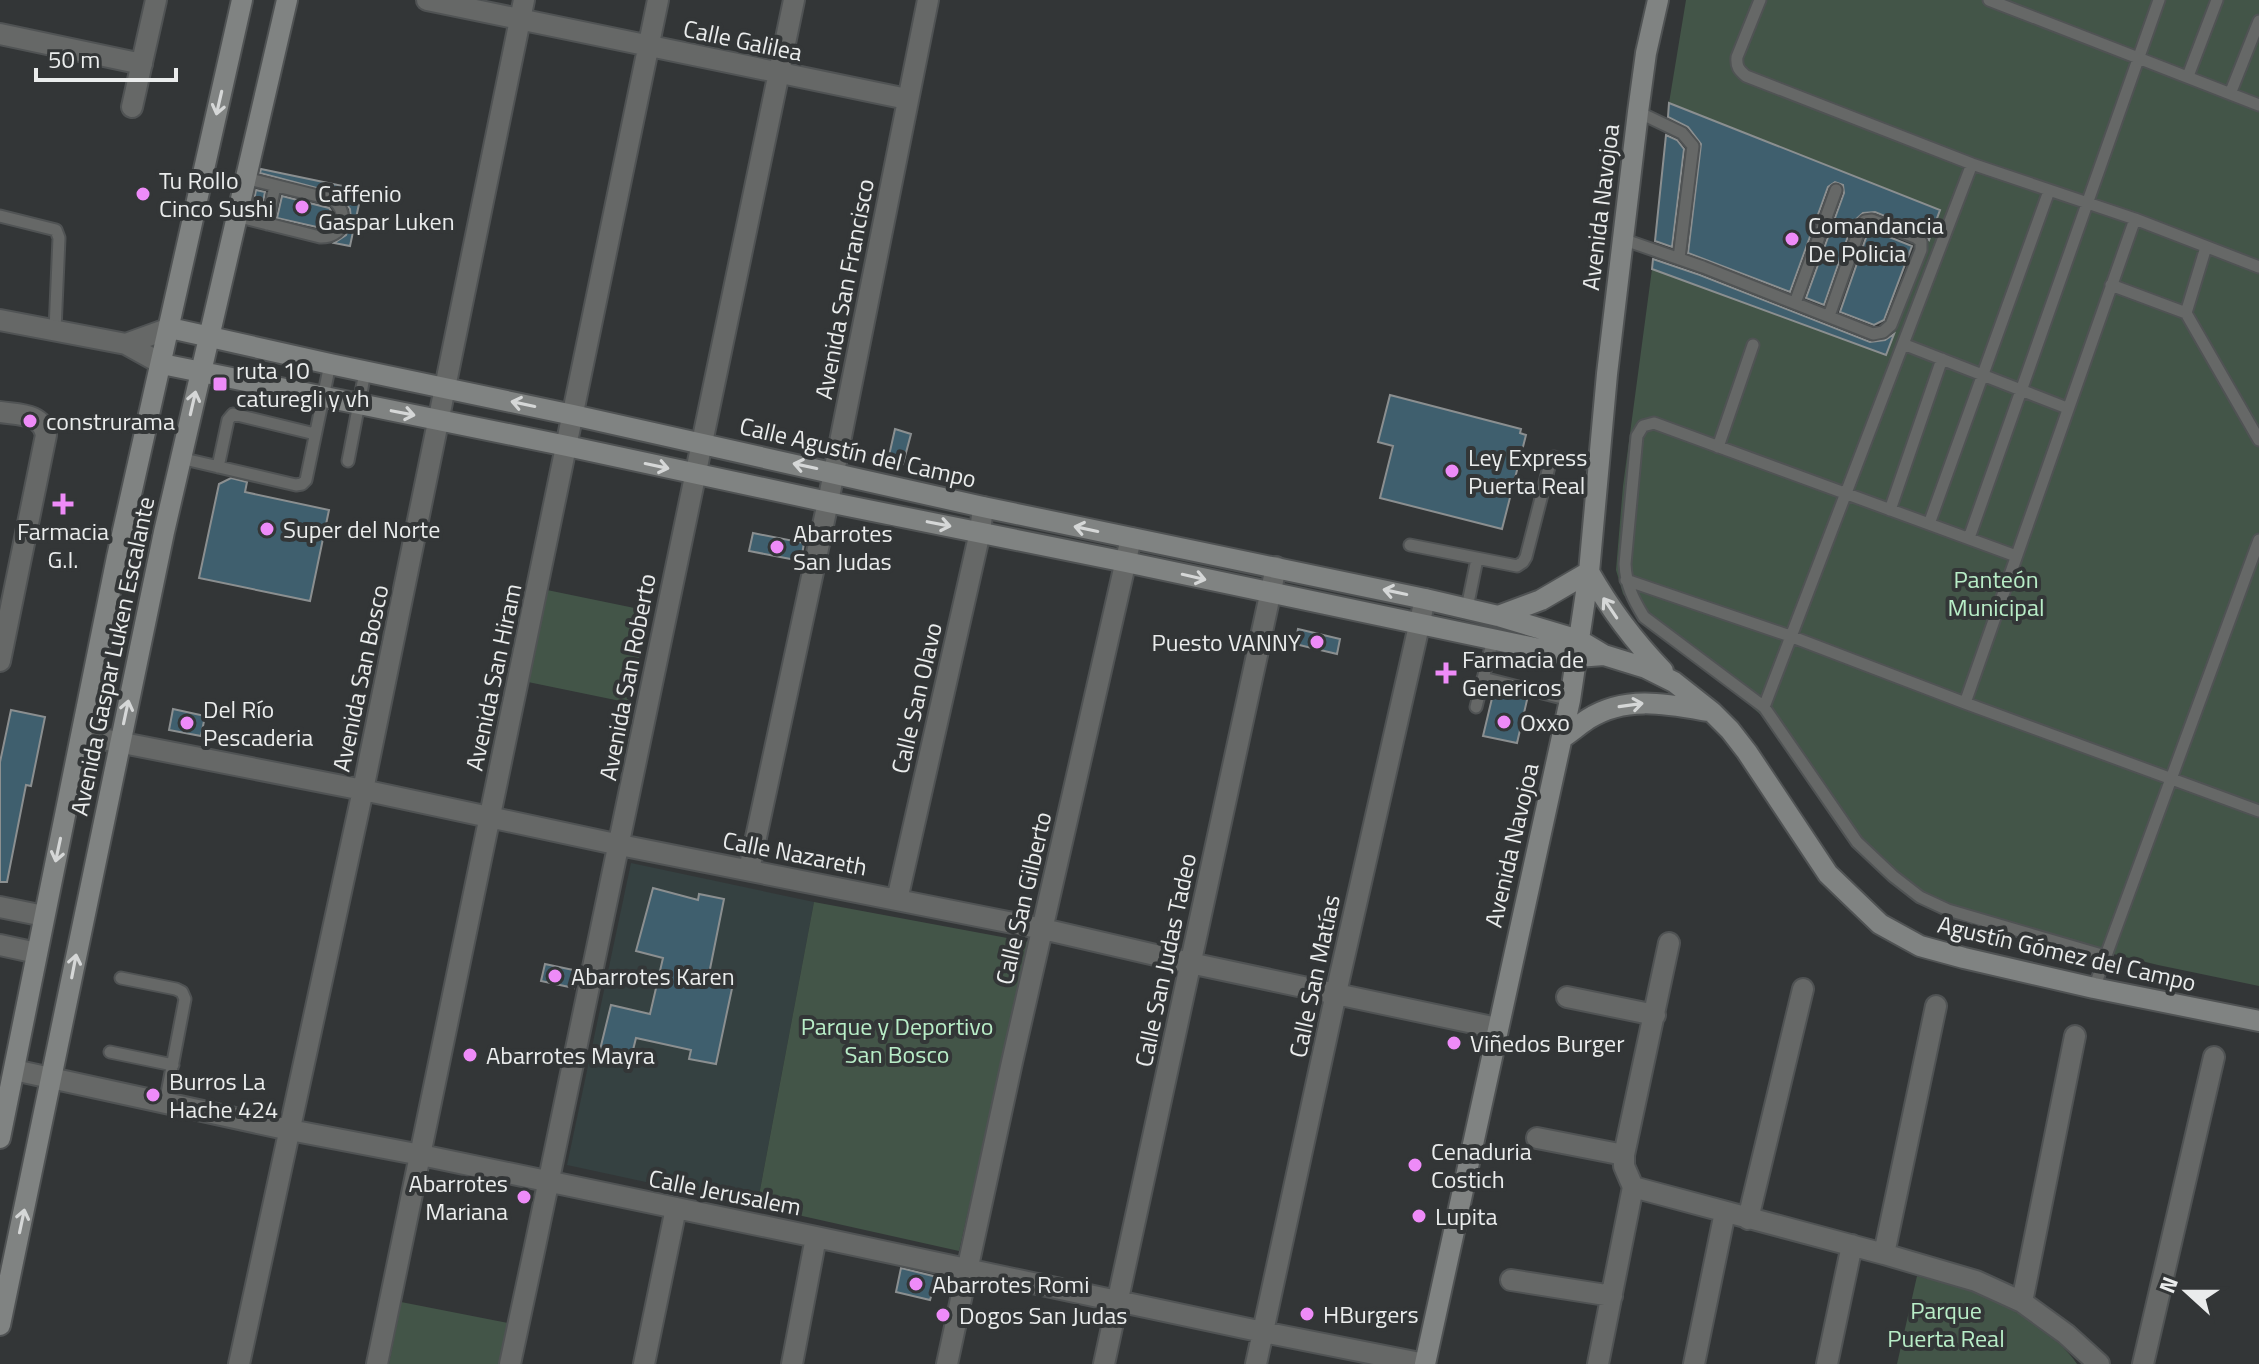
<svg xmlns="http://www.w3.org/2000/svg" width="2259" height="1364" viewBox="0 0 2259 1364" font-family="'Titillium Web',sans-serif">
  <rect width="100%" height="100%" fill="#333637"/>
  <!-- built -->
  <path fill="#354141" d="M631,863l183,39 -57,304 -190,-41z"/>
  <!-- green -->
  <path fill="#435548" d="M1686,0h573v986l-101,-21 -183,-45 -58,-22 -38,-27 -74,-95 -42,-59 -48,-43 -77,-62 -15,-18 -7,-24 7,-84 29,-217 233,86 55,-145 -271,-107z
    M547,590l102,21 -19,92 -102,-21z
    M814,902l215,40 -70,309 -202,-45z
    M1917,1276c18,5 36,8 54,14 35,13 85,43 106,74h-180z
    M401,1302l107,21 -8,41h-111z"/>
  <!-- building -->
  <path fill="#3f5f6e" stroke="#8b8f90" stroke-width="2" d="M1669,103l271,107 -11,30 -9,-10 -45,-18 -12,1 -10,9 -29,83 -18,-7 38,-105 -1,-8 -8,-3 -7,5 -38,105 -102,-39 13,-109 -13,-17 -20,-10z
    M1666,135l11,5 7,9 -12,98 -17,-6z
    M261,169l101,21 -12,56 -16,-3 12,-8 5,-15 -1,-11 -10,-15 -80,-21z
    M256,190l9,2 -4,21 -9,-2z
    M282,196l47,12 5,7v7l-4,4 -9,2 -44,-10z
    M1869,229l43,17 -28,74 -10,5 -34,-13z
    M1653,259l47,16 170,67 15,-2 9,-6 -8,21 -234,-86z
    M1390,395l131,34 -1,4 6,2 -24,94 -122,-31 13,-52 -15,-4z
    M895,429l16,5 -8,30 -15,-4z
    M231,478l16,4 -2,10 84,18 -19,91 -111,-23 20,-94z
    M753,533l51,10 -3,18 -52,-10z
    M1298,629l42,10 -3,15 -42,-10z
    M1494,690l31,7 2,3 -10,43 -34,-7z
    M173,709l32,7 -4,20 -32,-6z
    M11,710l34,7 -14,69 -5,-1 -19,97h-7v-120z
    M653,888l45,12 1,-6 25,5 -15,75 25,5 -18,85 -27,-5 2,-9 -55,-12 -7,28 -31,-8 13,-53 39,9 13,-56 -27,-7z
    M545,964l33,7 -4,17 -33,-7z
    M901,1268l36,9 -7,23 -34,-8z"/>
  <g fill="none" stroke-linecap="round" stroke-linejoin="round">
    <defs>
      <path id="lane" d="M1760,0l-23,57c-1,10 2,13 9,19l226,88 163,55 124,48
        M1989,0l270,105
        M2188,76l29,-76
        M2230,94l29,-73
        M1638,112l44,21 11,13 -14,112
        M0,216l56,14 3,8 -4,92
        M236,216l84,21c23,1 30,-21 14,-37l-89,-22
        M267,224l8,-38
        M1622,239l81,28 170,67 10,-2 8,-7 30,-75v-8l-4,-4 -45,-18 -7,1 -4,4 -32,91
        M2206,247l-20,66 73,127
        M2111,285l75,28
        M1795,303l41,-113
        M1903,344l164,64
        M1718,447l35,-102
        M180,458l116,27 6,-1 4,-4 24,-116
        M348,461l17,-89
        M218,467l10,-47 5,-6 82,20
        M1890,510l52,-151
        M1929,524l120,-333
        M1969,538l190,-538
        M1410,545l107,21 6,-4 3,-5 25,-98 3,-2 43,8
        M2016,556l-362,-133 -11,3 -6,10 -12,128c1,21 8,35 19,53l120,90 93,135 36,34 27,21 28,13 157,46
        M1626,580l164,56 175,67 294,108
        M1467,608l10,-49
        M1483,678l87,22
        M1965,703l170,-484
        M1476,707l17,-68
        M1764,707l208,-543
        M121,978l55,11 6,3 3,7 -20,105
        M2094,988l165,-448
        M110,1052l63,13"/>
      <path id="street" d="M427,0l480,99
        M0,34l142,30
        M132,107l24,-107
        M0,320l126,24 36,20
        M126,344l44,-16
        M0,412c19,3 42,1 46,23l-46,226
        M82,735l281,55 257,55 423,84 147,34 307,65
        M749,870l79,-368 100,-502
        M897,900l83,-368 3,-25
        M0,907l44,9
        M0,945l37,8
        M1567,997l88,18
        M14,1070l276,60 131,25 395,82 447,95 162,32
        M1537,1138l87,17
        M1633,1187l251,67 92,27 46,21 44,32 33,30
        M1748,1219l55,-230
        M1884,1254l52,-248
        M1511,1280l101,16
        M2022,1302l53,-266
        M239,1364l124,-574 161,-790
        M377,1364l281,-1364
        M510,1364c97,-454 189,-909 284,-1364
        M644,1364l32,-156
        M792,1364l24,-127
        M947,1364l65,-302 119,-524
        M1104,1364l172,-797
        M1256,1364l80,-371 89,-394
        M1598,1364l35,-177 -9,-21v-11l45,-212
        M1694,1364l31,-152
        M1827,1364l25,-119
        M2143,1364l71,-307"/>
      <path id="secondary" d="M170,328l160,36 243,51 410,92 442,92 73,17 81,24 25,15 42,13 28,14 38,30 18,18 17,22 81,122 52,50 40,22 44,12 130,30 165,33
        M162,364l405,82 261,56 298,60 451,95 27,-2
        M1498,616l43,-16 48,-28c21,37 44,68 74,99
        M1562,738c9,-6 17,-13 26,-19 37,-24 80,-15 120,-8
        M0,1138l117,-581 125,-557
        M0,1325l164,-793 123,-532
        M1425,1364l145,-664 19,-128 18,-198 31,-262 8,-59 12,-53"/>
    </defs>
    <!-- lane casing -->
    <use href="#lane" stroke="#505354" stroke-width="15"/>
    <!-- street casing -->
    <use href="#street" stroke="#505354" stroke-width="24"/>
    <!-- secondary casing -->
    <use href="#secondary" stroke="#505354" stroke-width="24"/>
    <!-- lane -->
    <use href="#lane" stroke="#666867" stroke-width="11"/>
    <!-- street -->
    <use href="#street" stroke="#666867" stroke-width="20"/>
    <!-- secondary -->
    <use href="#secondary" stroke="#808382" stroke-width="20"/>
  </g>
  <!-- one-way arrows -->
  <defs><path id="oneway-shaft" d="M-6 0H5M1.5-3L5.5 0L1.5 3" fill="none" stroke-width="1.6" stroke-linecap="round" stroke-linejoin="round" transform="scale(2)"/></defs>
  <g stroke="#d5d7d7">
    <use href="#oneway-shaft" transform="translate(219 103) rotate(103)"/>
    <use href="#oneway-shaft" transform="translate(193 403) rotate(-77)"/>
    <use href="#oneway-shaft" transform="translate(523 404) rotate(-168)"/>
    <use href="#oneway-shaft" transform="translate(403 413) rotate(11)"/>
    <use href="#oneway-shaft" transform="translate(657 466) rotate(12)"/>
    <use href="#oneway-shaft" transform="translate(805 466) rotate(-168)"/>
    <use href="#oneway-shaft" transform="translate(939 524) rotate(11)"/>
    <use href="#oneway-shaft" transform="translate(1086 529) rotate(-168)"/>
    <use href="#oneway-shaft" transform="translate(1194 577) rotate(13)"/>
    <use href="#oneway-shaft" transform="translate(1395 592) rotate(-168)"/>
    <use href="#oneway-shaft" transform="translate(1610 608) rotate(-124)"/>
    <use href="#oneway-shaft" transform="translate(1631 705) rotate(-8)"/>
    <use href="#oneway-shaft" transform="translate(126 712) rotate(-78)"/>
    <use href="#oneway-shaft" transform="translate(58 850) rotate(102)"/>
    <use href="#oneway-shaft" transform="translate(74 966) rotate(-79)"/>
    <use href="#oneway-shaft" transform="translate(22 1221) rotate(-78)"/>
  </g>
  <!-- markers -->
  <g fill="#ee8bf8" stroke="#333637" stroke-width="3">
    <circle cx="143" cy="194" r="8"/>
    <circle cx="302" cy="207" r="8"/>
    <circle cx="1792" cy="239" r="8"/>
    <rect x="212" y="376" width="16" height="16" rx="4"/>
    <circle cx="30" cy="421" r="8"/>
    <circle cx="1452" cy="471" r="8"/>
    <path d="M59 492h8v8h8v8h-8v8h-8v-8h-8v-8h8z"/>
    <circle cx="267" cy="529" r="8"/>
    <circle cx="777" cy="547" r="8"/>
    <circle cx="1317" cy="642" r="8"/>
    <path d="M1442 661h8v8h8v8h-8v8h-8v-8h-8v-8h8z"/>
    <circle cx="1504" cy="722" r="8"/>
    <circle cx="187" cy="723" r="8"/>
    <circle cx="555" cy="976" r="8"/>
    <circle cx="1454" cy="1043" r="8"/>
    <circle cx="470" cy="1055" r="8"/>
    <circle cx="153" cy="1095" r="8"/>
    <circle cx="1415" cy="1165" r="8"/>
    <circle cx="524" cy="1197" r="8"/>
    <circle cx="1419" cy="1216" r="8"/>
    <circle cx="916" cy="1284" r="8"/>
    <circle cx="1307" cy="1314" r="8"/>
    <circle cx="943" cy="1315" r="8"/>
  </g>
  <g text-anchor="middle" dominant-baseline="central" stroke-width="8" stroke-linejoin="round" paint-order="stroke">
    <!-- street labels -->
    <g font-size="24" fill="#eaecec" stroke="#333637">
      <text transform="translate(743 40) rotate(12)">Calle Galilea</text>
      <text transform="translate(1600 207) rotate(-83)">Avenida Navojoa</text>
      <text transform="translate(844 289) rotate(-79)">Avenida San Francisco</text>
      <text transform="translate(858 452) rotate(13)">Calle Agustín del Campo</text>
      <text transform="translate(112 656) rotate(-78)">Avenida Gaspar Luken Escalante</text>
      <text transform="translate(493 677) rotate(-78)">Avenida San Hiram</text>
      <text transform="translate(627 677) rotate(-79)">Avenida San Roberto</text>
      <text transform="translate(360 678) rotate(-78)">Avenida San Bosco</text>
      <text transform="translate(916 698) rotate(-77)">Calle San Olavo</text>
      <text transform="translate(1511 845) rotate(-77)">Avenida Navojoa</text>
      <text transform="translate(795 853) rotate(11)">Calle Nazareth</text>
      <text transform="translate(1023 898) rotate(-77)">Calle San Gilberto</text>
      <text transform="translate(2067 953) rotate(13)">Agustín Gómez del Campo</text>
      <text transform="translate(1165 960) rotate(-78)">Calle San Judas Tadeo</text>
      <text transform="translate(1314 976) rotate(-78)">Calle San Matías</text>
      <text transform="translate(725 1192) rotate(11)">Calle Jerusalem</text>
    </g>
    <!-- poi labels -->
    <g font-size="24" fill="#eaecec" stroke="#333637" text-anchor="start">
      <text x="159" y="180">Tu Rollo<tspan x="159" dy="28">Cinco Sushi</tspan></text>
      <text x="318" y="193">Caffenio<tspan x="318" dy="28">Gaspar Luken</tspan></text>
      <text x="1808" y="225">Comandancia<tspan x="1808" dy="28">De Policia</tspan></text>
      <text x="236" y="370">ruta 10<tspan x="236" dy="28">caturegli y vh</tspan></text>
      <text x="46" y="421">construrama</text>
      <text x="1468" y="457">Ley Express<tspan x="1468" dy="28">Puerta Real</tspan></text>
      <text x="283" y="529">Super del Norte</text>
      <text x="63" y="531" text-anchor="middle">Farmacia<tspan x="63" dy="28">G.I.</tspan></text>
      <text x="793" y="533">Abarrotes<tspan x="793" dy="28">San Judas</tspan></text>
      <text x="1301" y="642" text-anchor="end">Puesto VANNY</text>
      <text x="1462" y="659">Farmacia de<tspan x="1462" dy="28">Genericos</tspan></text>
      <text x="203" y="709">Del Río<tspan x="203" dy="28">Pescaderia</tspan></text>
      <text x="1520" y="722">Oxxo</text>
      <text x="571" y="976">Abarrotes Karen</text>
      <text x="1470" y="1043">Viñedos Burger</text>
      <text x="486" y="1055">Abarrotes Mayra</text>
      <text x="169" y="1081">Burros La<tspan x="169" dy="28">Hache 424</tspan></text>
      <text x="1431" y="1151">Cenaduria<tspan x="1431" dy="28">Costich</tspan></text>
      <text x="508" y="1183" text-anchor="end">Abarrotes<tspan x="508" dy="28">Mariana</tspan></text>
      <text x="1435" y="1216">Lupita</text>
      <text x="932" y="1284">Abarrotes Romi</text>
      <text x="1323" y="1314">HBurgers</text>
      <text x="959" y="1315">Dogos San Judas</text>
    </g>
    <!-- park labels -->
    <g font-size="24" fill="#b8edc7" stroke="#333637">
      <text x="1996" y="579">Panteón<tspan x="1996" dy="28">Municipal</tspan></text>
      <text x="897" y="1026">Parque y Deportivo<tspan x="897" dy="28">San Bosco</tspan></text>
      <text x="1946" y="1310">Parque<tspan x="1946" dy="28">Puerta Real</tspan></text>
    </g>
  </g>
  <!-- north arrow -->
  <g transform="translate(2187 1292) rotate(291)" stroke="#333637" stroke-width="6" paint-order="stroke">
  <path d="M0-6L14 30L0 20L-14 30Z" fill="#eaecec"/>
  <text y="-12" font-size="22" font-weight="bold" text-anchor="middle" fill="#eaecec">N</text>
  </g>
  <!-- scale -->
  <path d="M36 68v12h140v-12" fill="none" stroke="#eaecec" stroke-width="4"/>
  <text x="48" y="68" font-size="24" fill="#eaecec" stroke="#333637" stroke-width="6" paint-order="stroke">50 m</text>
</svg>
